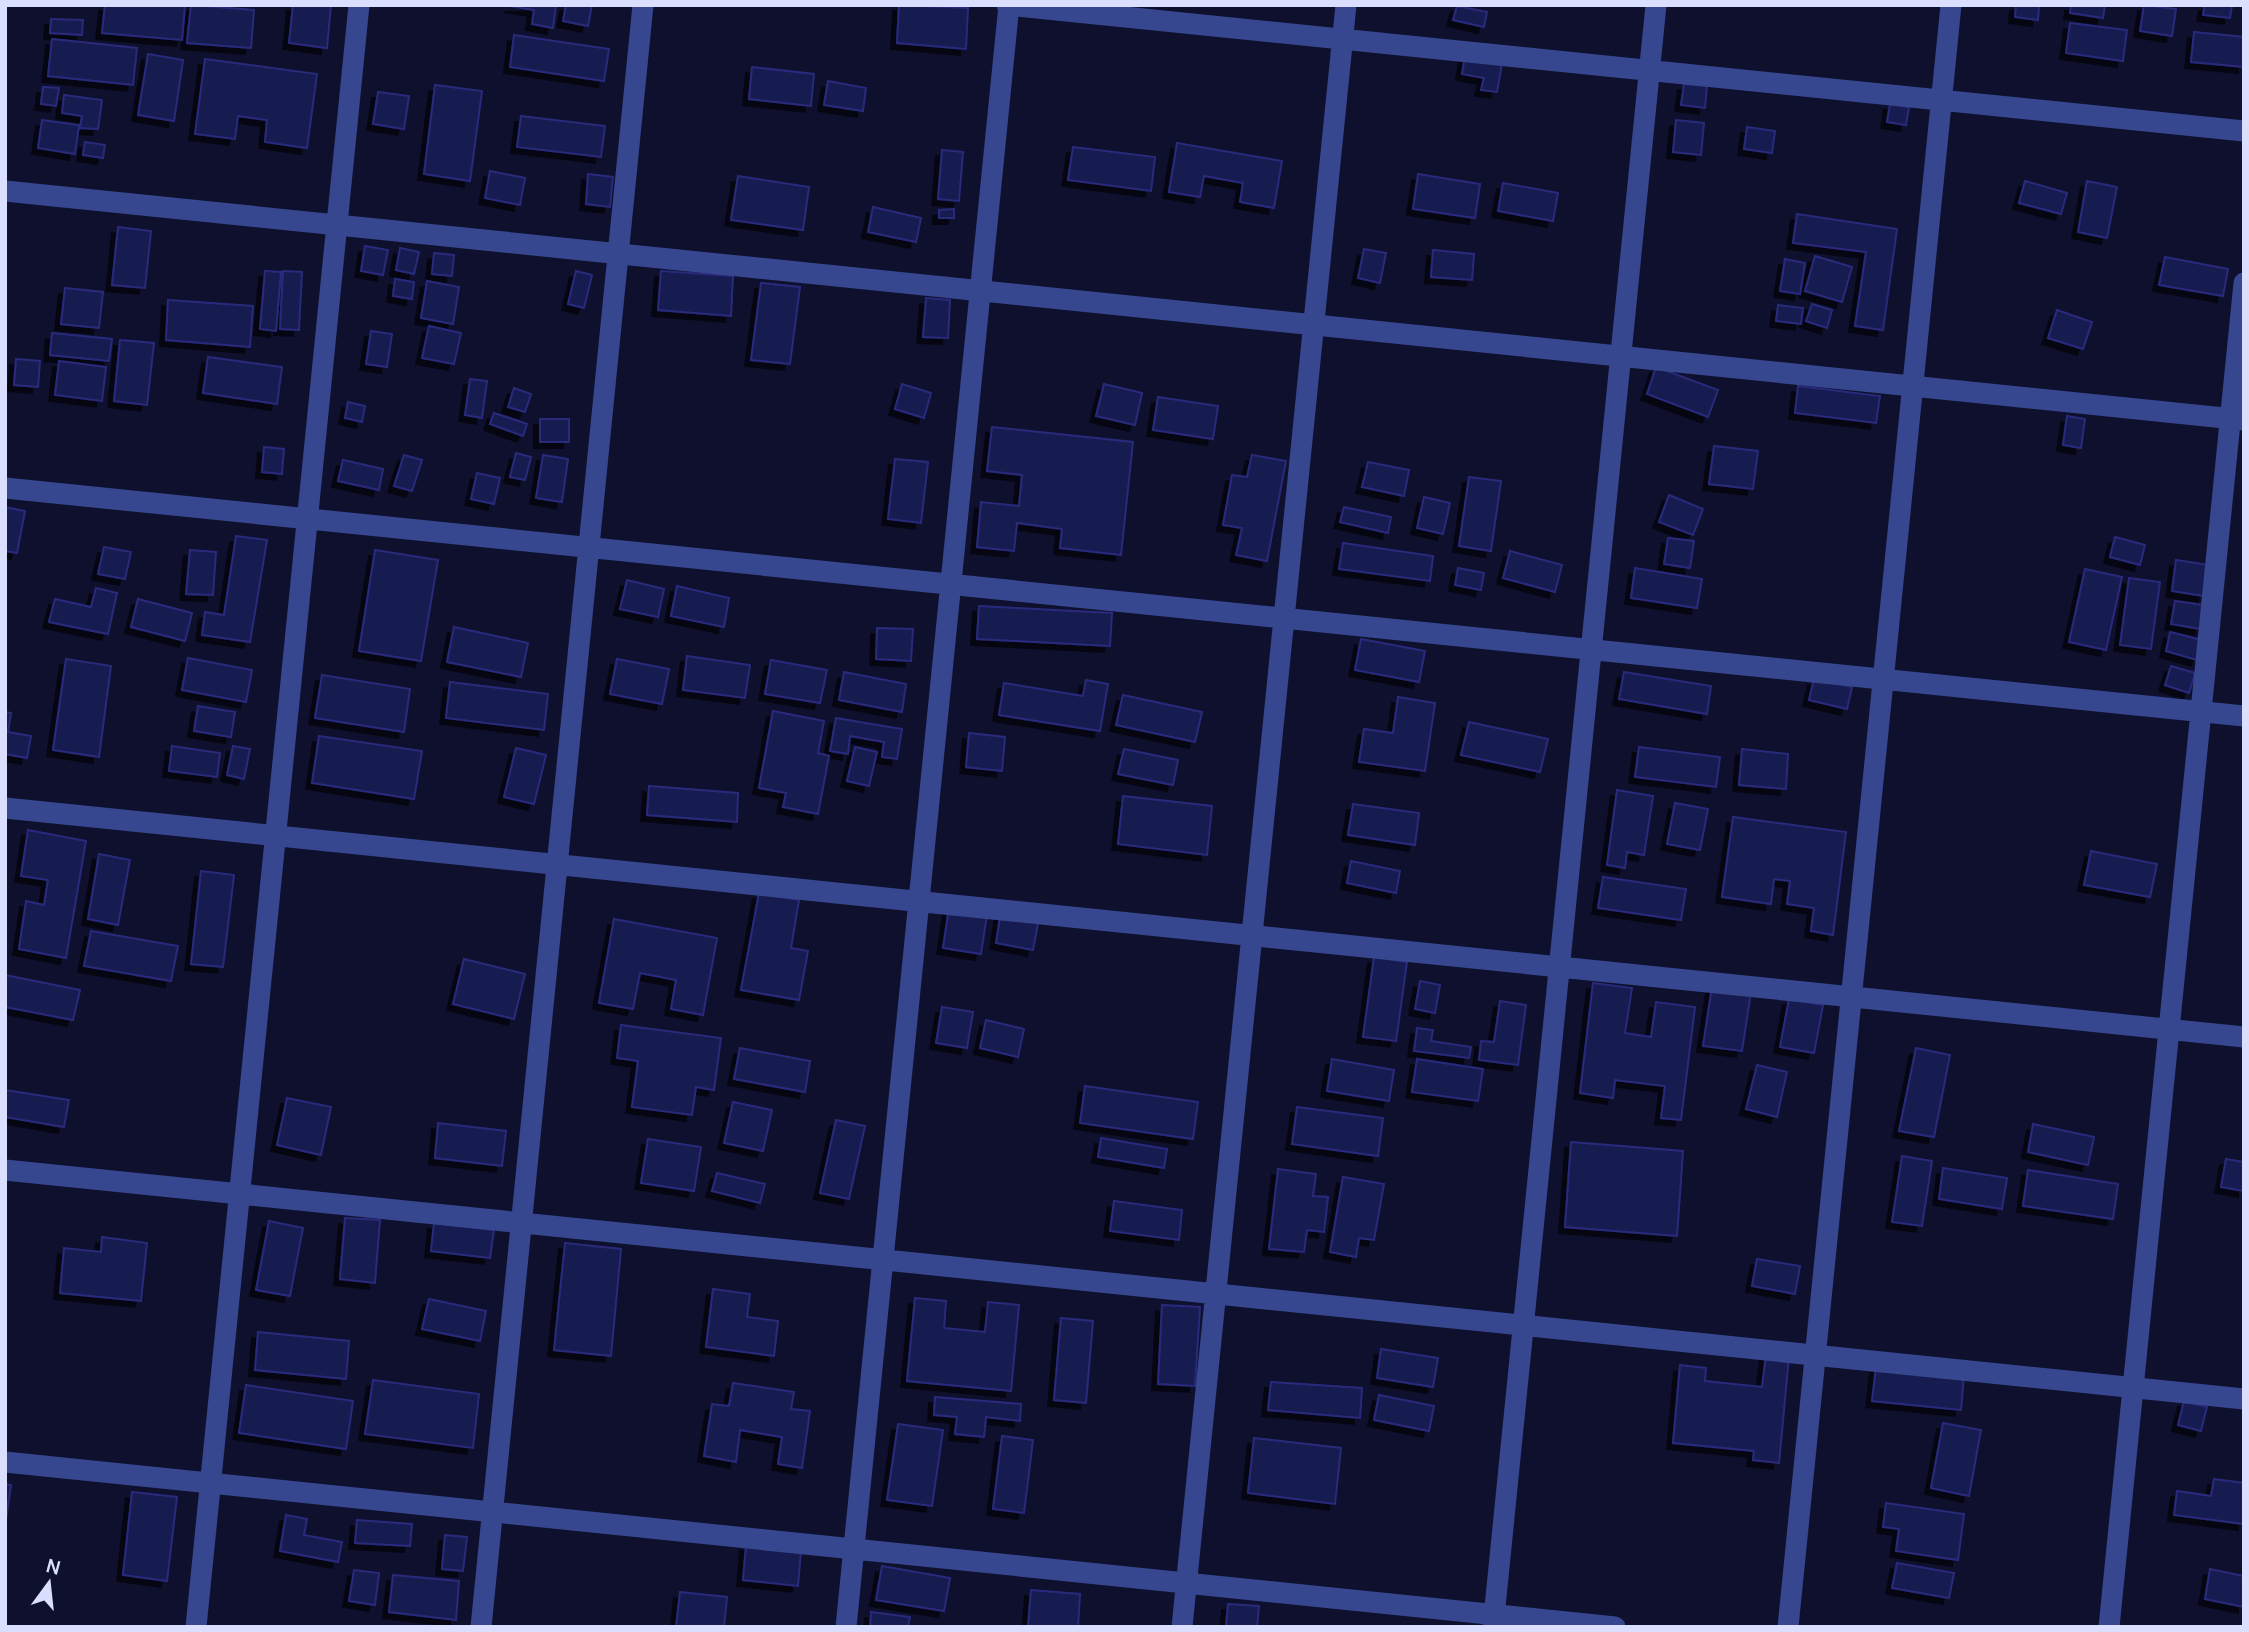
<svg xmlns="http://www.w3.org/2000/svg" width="2249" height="1632" viewBox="0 0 2249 1632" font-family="Manrope,sans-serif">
  <defs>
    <filter id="shadow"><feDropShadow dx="-6" dy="6" stdDeviation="0" flood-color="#0009"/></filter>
  </defs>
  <rect width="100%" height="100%" fill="#0f102d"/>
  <!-- building -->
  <path fill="#191a4f" stroke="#292b7d" stroke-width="2" filter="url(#shadow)" d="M105,5h80l-3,35 -80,-7z
    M191,5l63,5 -3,38 -64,-5z
    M293,5h38l-4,43 -38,-5z
    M556,5l-3,23 -21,-4 2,-14 -24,-4z
    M566,5h26l-4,21 -25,-5z
    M899,5l69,3 -2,41 -69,-6z
    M2016,5h23l-1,15 -23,-3z
    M2071,5h34l-2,13 -33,-5z
    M2144,5l32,4 -4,27 -32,-5z
    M2205,5h27l-2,13 -27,-3z
    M1457,6l30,6 -3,15 -31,-7z
    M51,19l32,1 -1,15 -32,-2z
    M2070,23l57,7 -4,31 -57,-8z
    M2194,32l50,5v30l-53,-5z
    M514,35l95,14 -5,32 -94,-14z
    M52,39l85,9 -4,37 -85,-9z
    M148,54l35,6 -9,61 -36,-6z
    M1465,56l37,8 -5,28 -16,-2 3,-12 -22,-4z
    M205,59l112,15 -10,74 -42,-6 2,-22 -29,-4 -3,23 -40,-5z
    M752,67l62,7 -3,32 -62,-7z
    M828,81l38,7 -3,23 -39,-6z
    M1684,84l23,2 -2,22 -24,-3z
    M435,85l47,6 -12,90 -46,-7z
    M43,87l16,1 -3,18 -15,-2z
    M378,92l31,4 -5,33 -31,-5z
    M64,95l38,5 -4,29 -18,-1 2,-12 -20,-3z
    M1890,104l19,3 -3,18 -19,-3z
    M521,116l84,10 -4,31 -84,-10z
    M42,120l37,5 -4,29 -37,-6z
    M1676,120l28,3 -3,32 -28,-3z
    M1747,127l28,4 -3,22 -28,-4z
    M85,142l20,3 -2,13 -20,-3z
    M1177,143l105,18 -8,47 -34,-6 3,-19 -39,-7 -4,21 -31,-5z
    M1073,147l82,10 -4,34 -83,-11z
    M942,150l21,2 -4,49 -21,-2z
    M490,171l35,7 -5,27 -35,-7z
    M588,174l25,3 -3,30 -24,-3z
    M1418,174l62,10 -5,34 -62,-9z
    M738,176l71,11 -6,43 -72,-10z
    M2025,181l42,12 -6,21 -42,-11z
    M2087,181l30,6 -10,51 -29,-6z
    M1503,183l55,10 -5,28 -55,-10z
    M873,207l48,11 -5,24 -48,-10z
    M954,209v9h-15v-8z
    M1797,214l100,15 -14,101 -28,-4 11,-74 -73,-9z
    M118,227l33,4 -6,57 -33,-3z
    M365,246l23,4 -5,25 -22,-4z
    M400,248l19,4 -5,22 -18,-4z
    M1364,249l22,4 -6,30 -22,-5z
    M1433,250l41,4 -2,26 -41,-3z
    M434,253l20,2 -2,21 -20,-2z
    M1815,256l37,11 -10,35 -37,-11z
    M2165,257l63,12 -5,27 -64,-11z
    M1785,259l20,4 -5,31 -20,-3z
    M265,271l16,1 -5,59 -16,-2z
    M283,271l19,1 -3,58 -19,-1z
    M576,271l16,4 -8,33 -16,-4z
    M661,271l72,5 -2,40 -73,-6z
    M395,279l19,3 -2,17 -19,-3z
    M427,281l32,6 -6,37 -32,-6z
    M761,283l39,4 -10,77 -39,-4z
    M65,288l38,4 -4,36 -38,-4z
    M926,298l24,2 -2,38 -25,-1z
    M168,300l85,6 -3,41 -84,-7z
    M1812,304l20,6 -5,18 -21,-7z
    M1778,305l25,3 -2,16 -25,-3z
    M2057,310l35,12 -9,27 -35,-11z
    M429,326l32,7 -7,31 -32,-6z
    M371,331l21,3 -5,33 -21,-3z
    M52,333l60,6 -3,22 -59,-6z
    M120,340l34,3 -7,62 -33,-4z
    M208,357l74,10 -5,37 -74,-11z
    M16,359l24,2 -2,26 -24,-2z
    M59,361l47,6 -4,34 -47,-6z
    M1656,367l62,23 -10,27 -61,-23z
    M470,379l17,2 -5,37 -17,-3z
    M902,384l29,9 -7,25 -29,-9z
    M1104,384l38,9 -7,32 -39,-9z
    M1798,386l82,10 -4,27 -81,-10z
    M514,388l17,6 -6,18 -17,-5z
    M1158,397l60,9 -5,33 -60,-9z
    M348,402l17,4 -3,16 -17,-4z
    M494,413l33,11 -4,12 -33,-12z
    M2067,416l18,3 -4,29 -18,-3z
    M540,419h29v23h-29z
    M992,427l141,15 -12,113 -61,-7 2,-19 -45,-6 -3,28 -37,-4 4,-45 38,4 3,-31 -35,-4z
    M1714,446l44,5 -5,38 -44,-5z
    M264,447l20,2 -2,25 -20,-2z
    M516,453l15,4 -6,23 -15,-3z
    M404,455l18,5 -10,31 -18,-5z
    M543,455l25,4 -6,43 -26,-4z
    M1252,455l34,6 -19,100 -31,-6 6,-27 -19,-3 9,-50 15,2z
    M895,459l33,3 -7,61 -33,-4z
    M343,460l40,9 -4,21 -41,-9z
    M1368,462l41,8 -5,26 -42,-9z
    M477,473l23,5 -6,26 -23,-5z
    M1469,477l32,4 -10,70 -32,-5z
    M1669,495l34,14 -10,26 -34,-13z
    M1424,497l26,6 -7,31 -26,-6z
    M5,507l20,4 -8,42 -12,-2z
    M1344,507l47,10 -3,16 -48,-11z
    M236,536l31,4 -17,102 -48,-7 3,-23 19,3z
    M2115,537l30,8 -5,20 -30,-8z
    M1668,538l26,3 -4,27 -26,-4z
    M1343,543l90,13 -3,25 -91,-12z
    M104,547l27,5 -6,27 -27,-5z
    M190,550l26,2 -3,43 -27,-1z
    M375,550l63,10 -17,101 -62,-10z
    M1510,551l52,14 -7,27 -52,-14z
    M2176,560l33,5 -5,31 -32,-5z
    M1458,568l26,5 -3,17 -26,-5z
    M1635,568l67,11 -5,29 -66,-10z
    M2085,569l37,8 -16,73 -37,-8z
    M2129,578l31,4 -9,67 -31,-4z
    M627,580l37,9 -6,28 -38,-8z
    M677,586l52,12 -5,29 -53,-11z
    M96,588l21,5 -9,41 -59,-12 6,-23 36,8z
    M138,599l54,14 -7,28 -54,-14z
    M2175,601l29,4 -3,24 -30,-5z
    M979,606l133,7 -2,33 -133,-7z
    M454,627l74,16 -7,34 -74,-15z
    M877,628l36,1 -2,32 -35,-2z
    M2170,632l32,8 -5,20 -31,-9z
    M1361,639l64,12 -6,31 -64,-12z
    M687,656l63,9 -5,33 -62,-8z
    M188,658l64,12 -6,32 -64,-12z
    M66,659l45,7 -12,91 -46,-7z
    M617,659l52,10 -7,35 -52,-10z
    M771,660l56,10 -7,33 -55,-9z
    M2171,666l24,7 -6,20 -24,-8z
    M844,672l62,12 -4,28 -63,-12z
    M1624,672l87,14 -4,28 -88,-15z
    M322,675l88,14 -6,43 -89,-14z
    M1814,679l38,8 -5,22 -38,-9z
    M1086,680l22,4 -8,47 -101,-16 5,-32 79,13z
    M450,682l98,12 -4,36 -98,-12z
    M1123,695l79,17 -7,30 -79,-17z
    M1398,697l37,6 -10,68 -66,-9 5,-33 29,4z
    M198,706l37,6 -4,25 -37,-6z
    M773,711l51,10 -6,32 11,3 -11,58 -35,-7 3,-14 -27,-5z
    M5,712l6,1 -3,19 23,4 -4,22 -22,-4z
    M836,718l66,11 -5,30 -15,-2 2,-15 -34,-6 -2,18 -18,-3z
    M1469,722l79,17 -8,33 -79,-17z
    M969,733l36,4 -3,34 -36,-4z
    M319,736l103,15 -8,48 -102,-16z
    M172,746l48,7 -3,24 -48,-6z
    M233,746l17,3 -6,30 -17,-4z
    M855,747l22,5 -8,34 -22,-5z
    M1639,747l81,10 -4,30 -81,-10z
    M516,748l30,7 -12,49 -30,-7z
    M1124,749l54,11 -5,25 -55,-11z
    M1742,749l46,5 -2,35 -47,-4z
    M649,786l89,7 -1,29 -90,-7z
    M1617,790l36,6 -9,59 -17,-3 -2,16 -18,-3z
    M1123,796l89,10 -5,49 -89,-11z
    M1675,803l33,6 -8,41 -33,-6z
    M1353,804l66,9 -4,32 -67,-10z
    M1733,817l113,15 -13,103 -22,-4 3,-23 -27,-4 3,-23 -16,-2 -3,25 -49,-7z
    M28,830l58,11 -20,117 -47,-9 7,-48 18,4 4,-25 -27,-4z
    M2091,851l66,13 -7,33 -66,-12z
    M99,854l31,6 -12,65 -30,-6z
    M1351,861l49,10 -4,22 -49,-10z
    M201,871l33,4 -11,92 -32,-3z
    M1603,877l83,12 -5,31 -83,-12z
    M759,893l40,7 -8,48 17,3 -9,49 -58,-10z
    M949,908l38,6 -6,40 -38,-6z
    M1001,911l38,7 -6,32 -37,-7z
    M614,919l103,19 -14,77 -32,-6 5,-29 -36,-7 -7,36 -34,-6z
    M91,931l87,15 -7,35 -87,-15z
    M1374,957l33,5 -11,79 -33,-4z
    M464,959l61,15 -11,45 -61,-15z
    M5,975l75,15 -7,30 -68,-13z
    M1420,981l20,4 -5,28 -20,-4z
    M1593,983l39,5 -7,45 26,4 5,-35 39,5 -14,113 -20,-2 4,-32 -50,-6 -2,18 -33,-5z
    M1712,987l39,5 -9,59 -39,-5z
    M1789,999l34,6 -9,48 -34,-6z
    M1500,1001l26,4 -8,60 -39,-5 2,-19 13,1z
    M942,1007l31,5 -6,36 -31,-5z
    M986,1020l38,9 -6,28 -38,-9z
    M621,1025l100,13 -7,52 -18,-3 -4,28 -60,-8 6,-46 -21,-3z
    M1417,1028l16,2 -2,11 40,6 -2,11 -55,-7z
    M740,1048l70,13 -5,31 -71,-13z
    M1916,1048l34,7 -16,82 -35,-6z
    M1332,1059l62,11 -5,31 -62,-10z
    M1417,1059l66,10 -5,32 -66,-9z
    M1757,1065l30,7 -10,45 -31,-8z
    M1085,1086l113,16 -5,37 -113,-16z
    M5,1090l64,10 -5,27 -59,-10z
    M287,1098l44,9 -10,48 -44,-10z
    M733,1102l39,8 -9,41 -39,-8z
    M1297,1107l86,11 -5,38 -86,-12z
    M836,1120l29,6 -16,73 -29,-6z
    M438,1123l68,8 -4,35 -67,-8z
    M2033,1124l61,13 -6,28 -60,-13z
    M1101,1138l66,11 -3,19 -66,-11z
    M648,1139l53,8 -7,44 -53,-8z
    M1571,1142l112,9 -6,85 -112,-9z
    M1902,1156l30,5 -10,65 -30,-4z
    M2226,1159l18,3v29l-23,-4z
    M1943,1168l64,10 -5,31 -63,-10z
    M1278,1169l38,5 -3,22 15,1 -4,35 -17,-2 -3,22 -35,-3z
    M2028,1170l90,14 -5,35 -90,-13z
    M717,1173l48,11 -5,19 -48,-12z
    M1343,1177l41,7 -10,56 -15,-2 -3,19 -26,-5z
    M1114,1201l68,9 -3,30 -69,-9z
    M345,1218l35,2 -5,63 -35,-4z
    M269,1221l34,7 -13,68 -34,-6z
    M434,1223l60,7 -4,28 -59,-7z
    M102,1237l45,6 -6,58 -81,-8 4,-45 37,4z
    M565,1243l56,6 -10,107 -57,-6z
    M1757,1259l43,7 -5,28 -43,-8z
    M713,1289l37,5 -3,23 31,4 -4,35 -68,-9z
    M915,1298l31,3 -2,27 41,4 3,-30 31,3 -8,86 -104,-10z
    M429,1299l57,12 -6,30 -58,-12z
    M1162,1305l38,2 -5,79 -37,-2z
    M1061,1318l32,3 -7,82 -32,-3z
    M258,1332l91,9 -3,38 -91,-9z
    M1381,1349l57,9 -5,29 -56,-9z
    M1766,1355l23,2 -10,106 -26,-3 1,-9 -81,-8 7,-78 26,3 -1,13 57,6z
    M1876,1367l88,8 -3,35 -89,-9z
    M373,1380l106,14 -6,54 -108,-14z
    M1271,1382l91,6 -2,30 -92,-8z
    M733,1383l61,9 -3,17 19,2 -8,57 -24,-4 4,-27 -42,-7 -4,32 -32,-6 8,-52 17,2z
    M246,1385l107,16 -7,48 -107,-16z
    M1379,1395l55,11 -5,25 -55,-11z
    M935,1397l86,7 -1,17 -34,-4 -2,20 -29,-3 2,-17 -23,-2z
    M2184,1401l23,6 -6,24 -23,-6z
    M1943,1423l38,7 -12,66 -38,-8z
    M898,1424l45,6 -11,76 -45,-6z
    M1002,1436l31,4 -9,73 -31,-4z
    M1254,1438l87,10 -6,56 -87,-11z
    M2214,1479l30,4v41l-70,-9 3,-24 34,5z
    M5,1484l6,1 -6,42z
    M132,1492l45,5 -10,84 -44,-6z
    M1886,1503l78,11 -6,46 -62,-9 3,-22 -16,-2z
    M286,1515l21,4 -3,16 38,7 -4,20 -58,-11z
    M357,1520l55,4 -2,22 -55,-3z
    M445,1535l22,2 -4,34 -21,-2z
    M746,1545l55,5 -3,36 -55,-6z
    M1897,1563l57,10 -5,25 -57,-10z
    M882,1566l68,12 -6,33 -68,-11z
    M2210,1569l34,7v31l-39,-8z
    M354,1570l25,3 -4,32 -26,-4z
    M393,1575l66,6 -3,39 -67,-8z
    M1031,1590l49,4 -2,33h-50z
    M680,1592l47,5 -3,30h-48z
    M1228,1604l31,2 -2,21h-31z
    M871,1612l39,5 -2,10h-38z"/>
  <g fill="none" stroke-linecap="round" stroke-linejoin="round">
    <!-- minor -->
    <path stroke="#36478f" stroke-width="21" d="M1007,5l1237,126
      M5,191l2239,229
      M5,488l2239,228
      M5,808l2239,229
      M5,1170l2239,229
      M5,1462l1610,165
      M196,1627l163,-1622
      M481,1627l162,-1622
      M846,1627l163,-1622
      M1182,1627l164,-1622
      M1493,1627l163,-1622
      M1788,1627l163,-1622
      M2109,1627l135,-1344"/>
  </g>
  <!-- border -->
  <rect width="2249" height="1632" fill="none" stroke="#dbdfff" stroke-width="14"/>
  <!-- north arrow -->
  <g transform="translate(49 1583) rotate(15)" stroke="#0f102d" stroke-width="5" paint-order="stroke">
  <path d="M0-5L12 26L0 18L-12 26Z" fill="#dbdfff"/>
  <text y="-10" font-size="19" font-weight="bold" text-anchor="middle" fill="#dbdfff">N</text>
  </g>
</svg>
